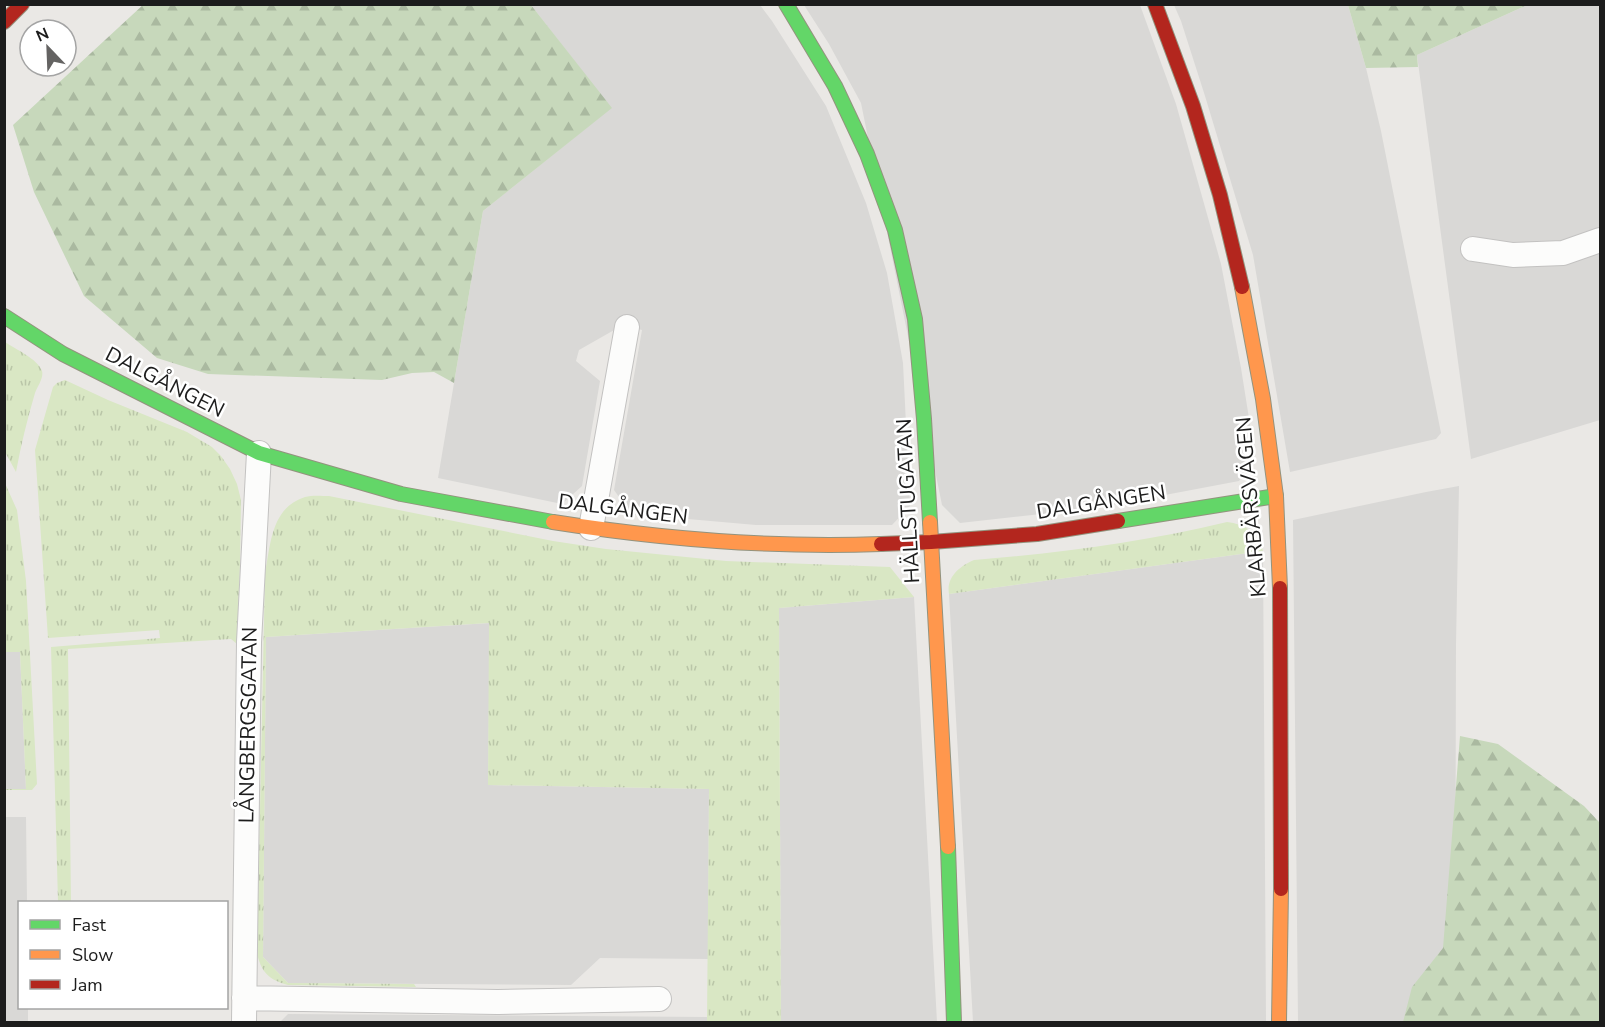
<svg xmlns="http://www.w3.org/2000/svg" width="1605" height="1027" viewBox="0 0 1605 1027" font-family="'Nunito Sans',sans-serif">
  <defs>
    <pattern id="grass-tufts" width="24" height="20" patternUnits="userSpaceOnUse" patternTransform="scale(1.5)"><rect width="24" height="20" fill="#d9e7c4"/><path d="M3 7l-1-3M5 7V3M7 7l1-3M15 17l-1-3M17 17v-4M19 17l1-3" fill="none" stroke="#bac6a8"/></pattern>
    <pattern id="forest-firs" width="22" height="20" patternUnits="userSpaceOnUse" patternTransform="scale(1.5)"><rect width="22" height="20" fill="#c7d8bb"/><path d="M5 1l3.5 6h-7zM16 11l3.5 6h-7z" fill="#aab9a0"/></pattern>
  </defs>
  <rect width="100%" height="100%" fill="#eae8e5"/>
  <!-- residential -->
  <path fill="#d9d8d6" d="M531,5h229l12,16 54,85 40,97 21,70 16,90 7,143 -18,19h-136l-125,-11 -17,-24 28,-160 -19,-5 -44,25 -3,11 24,20 -18,105 -20,18 -124,-26 45,-267 128,-103z
    M804,5h336l36,99 45,160 20,104 14,88 -16,25 -143,27 -136,15 -18,-18 -81,-402 -32,-59z
    M1174,5h174l18,63 15,63 60,302 -5,6 -146,33 -37,-217 -48,-159 -24,-75z
    M1527,5h73v415l-129,39 -54,-404z
    M1459,486l-3,159 -1,377h-154l-3,-1 -5,-501 133,-28z
    M1263,551l3,471h-293l-24,-428z
    M914,597l23,425h-156l-2,-414z
    M490,623l-2,162 221,4 -1,170 -108,-1 -29,27 -283,-2 -25,-26 3,-320z
    M5,652h15l6,137h-21z
    M5,817h21l1,85h-7v106h8v14h-23z
    M288,1014l419,3v5h-427z"/>
  <!-- grass -->
  <path fill="url(#grass-tufts)" d="M5,342c10,7 33,17 37,29 2,7 -5,16 -7,22 -8,27 -14,52 -19,79l-11,-20z
    M65,380l43,20 79,32 25,15 9,9 9,13 7,15 4,16 -1,65 -3,79 -6,-5 -163,10 3,253h-13l-7,-255 109,-9 -1,-8 -111,8 -13,-188 18,-63 4,-4z
    M4,481l13,29 9,71 11,203 -5,6h-27v-1h21l-6,-137h-15z
    M329,496l224,45 53,8 120,12 164,6 24,30 -135,11 2,414h-74l2,-233 -221,-4 1,-162 -223,14 -3,320 25,26 126,1 2,3 -128,-2c-19,-5 -27,-13 -31,-32l8,-380c6,-30 6,-65 40,-76 7,-2 17,-1 24,-1z
    M1227,522c18,2 31,11 36,29l-314,43c-3,-17 11,-28 25,-34 85,-7 170,-18 253,-38z"/>
  <!-- forest -->
  <path fill="url(#forest-firs)" d="M144,4l387,1 81,103 -129,103 -29,172 -20,-11 -22,1 -30,7 -174,-6 -51,-16 -73,-62 -50,-104 -21,-67z
    M1348,5v-1l179,1 -110,50 1,12 -52,1z
    M1460,736l38,8 86,62 16,17v199h-197l9,-35 31,-39z"/>
  <g fill="none" stroke-linecap="round" stroke-linejoin="round">
    <defs>
      <path id="street" d="M1473,249l40,6 50,-2 37,-13
        M591,528l36,-201
        M244,998l254,4 161,-3
        M244,1022l5,-380 10,-189"/>
      <path id="fast" d="M786,4l49,82 32,68 28,76 20,89 9,100 6,103
        M4,316l59,38 196,99 142,41 152,28
        M1118,521l158,-25
        M948,847l6,175"/>
      <path id="slow" d="M1242,287l21,112 13,97 4,92
        M553,522c108,17 219,26 328,22
        M930,522l18,325
        M1279,1022l2,-133"/>
      <path id="jam" d="M1155,4l38,102 27,89 22,92
        M4,22l18,-18
        M881,544l50,-2 106,-8 81,-13
        M1280,588l1,301"/>
    </defs>
    <!-- street casing -->
    <use href="#street" stroke="#c3c2c1" stroke-width="26"/>
    <!-- fast casing -->
    <use href="#fast" stroke="#93937e" stroke-width="16"/>
    <!-- slow casing -->
    <use href="#slow" stroke="#93937e" stroke-width="16"/>
    <!-- jam casing -->
    <use href="#jam" stroke="#93937e" stroke-width="16"/>
    <!-- street -->
    <use href="#street" stroke="#fcfcfb" stroke-width="24"/>
    <!-- fast -->
    <use href="#fast" stroke="#63d668" stroke-width="14"/>
    <!-- slow -->
    <use href="#slow" stroke="#ff974d" stroke-width="14"/>
    <!-- jam -->
    <use href="#jam" stroke="#b3261e" stroke-width="14"/>
  </g>
  <g text-anchor="middle" dominant-baseline="central" stroke-width="5" stroke-linejoin="round" paint-order="stroke">
    <!-- street labels -->
    <g font-size="21" fill="#1c1c1c" stroke="#fff">
      <text transform="translate(165 382) rotate(27)">DALGÅNGEN</text>
      <text transform="translate(908 501) rotate(-93)">HÄLLSTUGATAN</text>
      <text transform="translate(1101 502) rotate(-9)">DALGÅNGEN</text>
      <text transform="translate(1251 507) rotate(-95)">KLARBÄRSVÄGEN</text>
      <text transform="translate(623 509) rotate(7)">DALGÅNGEN</text>
      <text transform="translate(248 725) rotate(-89)">LÅNGBERGSGATAN</text>
    </g>
  </g>
  <!-- border -->
  <rect width="1605" height="1027" fill="none" stroke="#1c1c1c" stroke-width="12"/>
  <!-- legend -->
  <rect x="18" y="901" width="210" height="108" fill="#ffffff" stroke="#a4a4a4" stroke-width="1.5"/>
  <rect x="30" y="920" width="30" height="9" fill="#63d668" stroke="#a4a4a4" stroke-width="1.5"/>
  <text x="72" y="931" font-size="18" fill="#1c1c1c">Fast</text>
  <rect x="30" y="950" width="30" height="9" fill="#ff974d" stroke="#a4a4a4" stroke-width="1.5"/>
  <text x="72" y="961" font-size="18" fill="#1c1c1c">Slow</text>
  <rect x="30" y="980" width="30" height="9" fill="#b3261e" stroke="#a4a4a4" stroke-width="1.5"/>
  <text x="72" y="991" font-size="18" fill="#1c1c1c">Jam</text>
  <!-- north arrow -->
  <g transform="translate(48 48) rotate(337)"><circle r="28" fill="#ffffff" stroke="#a4a4a4" stroke-width="1.5"/>
  <path d="M0-4.5L10 22L0 15L-10 22Z" fill="#646362"/>
  <text y="-9" font-size="16" font-weight="bold" text-anchor="middle" fill="#1c1c1c">N</text>
  </g>
</svg>
